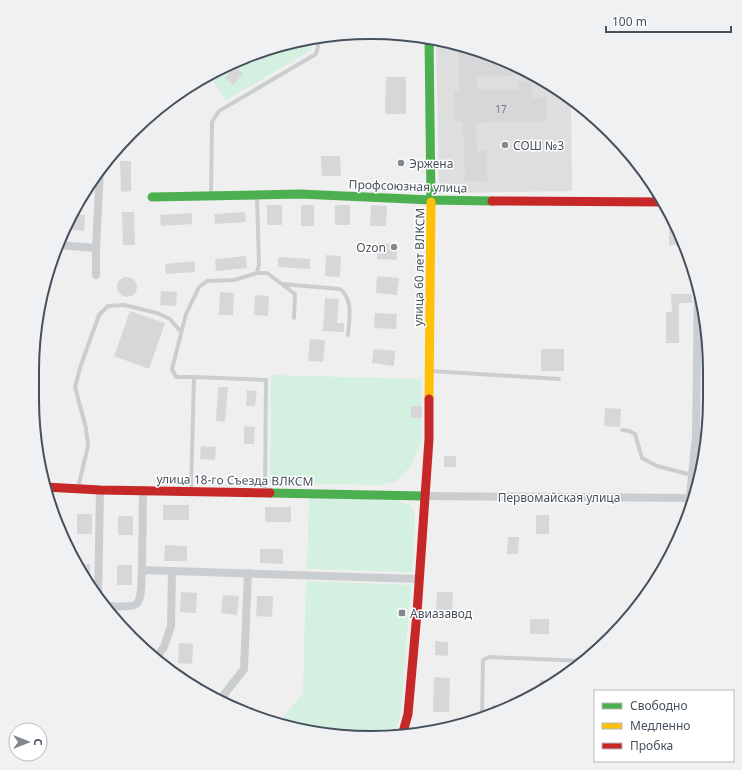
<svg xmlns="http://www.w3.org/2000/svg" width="742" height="770" viewBox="0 0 742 770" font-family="'Noto Sans',sans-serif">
  <rect width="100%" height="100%" fill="#f0efef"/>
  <!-- education -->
  <path fill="#dededf" d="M436,40l44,10 60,27 31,22 1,92 -133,2z"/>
  <!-- green -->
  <path fill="#d3f0e0" d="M313,39l-3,12 -84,49 -17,-25 12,-8 62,-23z
    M271,375l150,4v64l-11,24 -14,14 -15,4 -111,-2z
    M309,497l88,3 13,5 5,9v9l-3,49 -105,-3z
    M306,581l105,4 -10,126 -7,26 -67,-2 -49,-11 25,-31z"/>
  <!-- building -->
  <path fill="#d7d7d9" d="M458,45l22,5 32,15 1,11 -36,1 1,13 41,-1v-7l12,-1 1,17 15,-1v24l-71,2 1,28 9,-1 1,31h-22l-2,-60h-9v-30h5z
    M235,66l8,8 -10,11 -8,-7z
    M386,77h20v37h-21z
    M321,156h19l1,20h-19z
    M120,161h11v30l-10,1z
    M267,205h15v20h-15z
    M301,205h13v21h-13z
    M335,205h15v20h-15z
    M371,205l16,1 -1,20h-16z
    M122,212h12l1,33h-12z
    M245,212l1,10 -31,2 -1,-10z
    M669,212l6,9 7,19v5h-13z
    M192,213v11l-31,2 -1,-11z
    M72,214l13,1 -1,16 -19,-2z
    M378,243l19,1v16l-20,-1z
    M326,255l15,1 -1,21 -15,-1z
    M246,256l1,12 -31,3 -1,-12z
    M278,257l32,2v10l-32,-2z
    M194,261l1,11 -29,2 -1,-10z
    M377,276l22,2 -2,17 -21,-2z
    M117 287a10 10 0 1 1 20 0a10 10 0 1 1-20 0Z
    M161,291l16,1 -1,14 -16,-1z
    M220,292l14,1 -1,22h-14z
    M671,294h21v9h-13v40h-13v-31h6z
    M255,295l14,1 -1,20 -14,-1z
    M325,298l14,1 -2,24h7v9l-21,-1z
    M130,311l35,12 -16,46 -35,-13z
    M375,313l22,1 -1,15 -22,-1z
    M310,339l15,1 -2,22 -15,-1z
    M374,349l21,2 -1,15 -22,-3z
    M541,349h23v22h-23z
    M218,387h10l-3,35 -9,-1z
    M247,390l10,1 -2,15h-9z
    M411,406h11v12h-11z
    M605,408l16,1 -1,18 -16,-1z
    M244,426l11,1 -1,17h-10z
    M201,446l15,1 -1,13 -15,-1z
    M444,456h12v11h-12z
    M163,505h26v15h-26z
    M265,507h26v15h-26z
    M77,514h15v20h-15z
    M536,515h13v19h-13z
    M118,516h15v19h-15z
    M508,537h11l-1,17h-11z
    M165,545l22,1v15h-23z
    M260,549h23v15l-23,-1z
    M78,564h12v21l-2,-3z
    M117,565h15v20h-15z
    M181,592l16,1 -1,20 -16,-1z
    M437,592h16l-1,24h-16z
    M223,595l16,1 -2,19 -16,-2z
    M257,596h16l-1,21 -16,-1z
    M530,619h19v15h-19z
    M435,641l13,1v14l-13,-1z
    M179,643l14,1 -1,20 -14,-1z
    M434,677l16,1 -1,34h-16z
    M540,680h15l-15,10z
    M492,705h23l-23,9z"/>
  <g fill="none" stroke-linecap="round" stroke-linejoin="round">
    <!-- lane -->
    <path stroke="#cbced0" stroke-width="4" d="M211,195l1,-73 7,-11 97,-57 4,-16
      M257,273h10l28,21 -1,24
      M282,284l58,5c14,11 9,30 8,46
      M431,371l128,8
      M194,377h-18l-4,-8 14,-55 13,-27 8,-6 27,-1 23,-7 2,-9 -2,-68
      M622,430l7,1 6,3 7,24 15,8 35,9
      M78,488l10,-42 -2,-18 -11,-41 6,-22 18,-50 9,-9 16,-1 33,8 13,6 11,13
      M191,491l3,-114 72,3 -1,112
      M482,718l1,-58 6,-3 95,4
      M406,730h29"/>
    <!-- street -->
    <path stroke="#cbced0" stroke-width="8" d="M58,245l38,3 4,-78
      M96,248v27
      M143,490l-1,80 277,9
      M424,496l270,2
      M688,515l8,-79 2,-155
      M98,598l2,-108
      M103,606c40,1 37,4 39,-36
      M155,660l9,-13 7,-21 1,-55
      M219,701l25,-32 4,-96"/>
    <!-- fast -->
    <path stroke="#4caf50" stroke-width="9" d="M429,38l2,164
      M152,197l148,-3 131,6 61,1
      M270,493l154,3"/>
    <!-- slow -->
    <path stroke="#ffc107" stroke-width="9" d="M429,399l2,-197"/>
    <!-- jam -->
    <path stroke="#c62828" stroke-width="9" d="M492,201l171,1
      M45,487l55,3 170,3
      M402,736l6,-22 9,-101 12,-174v-40"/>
  </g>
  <!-- markers -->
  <g fill="#828890" stroke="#fff" stroke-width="1.5">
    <circle cx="505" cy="145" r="4"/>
    <circle cx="401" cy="163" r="4"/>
    <circle cx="394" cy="247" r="4"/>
    <rect x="398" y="609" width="8" height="8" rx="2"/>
  </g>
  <g text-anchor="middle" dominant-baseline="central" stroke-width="3" stroke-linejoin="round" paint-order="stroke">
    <!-- number labels -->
    <g font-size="10" fill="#6c747d">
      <text x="501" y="109">17</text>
    </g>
    <!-- poi labels -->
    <g font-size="12" fill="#46515d" stroke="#fff" text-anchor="start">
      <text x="513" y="145">СОШ №3</text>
      <text x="409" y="163">Эржена</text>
      <text x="386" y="247" text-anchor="end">Ozon</text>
      <text x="410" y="613">Авиазавод</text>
    </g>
    <!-- street labels -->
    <g font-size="12" fill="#46515d" stroke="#fff">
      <text transform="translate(408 186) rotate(2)">Профсоюзная улица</text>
      <text transform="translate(419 267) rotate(-89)">улица 60 лет ВЛКСМ</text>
      <text transform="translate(235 480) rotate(1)">улица 18-го Съезда ВЛКСМ</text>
      <text x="559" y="497">Первомайская улица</text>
    </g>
  </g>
  <!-- crop -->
  <path d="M0 0H742V770H0ZM371 39H371A332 332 0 0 1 703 371V399A332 332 0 0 1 371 731H371A332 332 0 0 1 39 399V371A332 332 0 0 1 371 39Z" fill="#f0f1f2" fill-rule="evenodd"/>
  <path fill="none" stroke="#46515d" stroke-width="2" d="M371 39H371A332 332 0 0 1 703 371V399A332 332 0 0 1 371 731H371A332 332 0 0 1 39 399V371A332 332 0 0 1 371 39Z"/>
  <!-- legend -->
  <rect x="594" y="690" width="140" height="72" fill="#ffffff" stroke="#b5b9be"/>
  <rect x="602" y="703" width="20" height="6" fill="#4caf50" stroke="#b5b9be"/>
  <text x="630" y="710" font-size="12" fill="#46515d">Свободно</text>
  <rect x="602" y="723" width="20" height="6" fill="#ffc107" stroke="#b5b9be"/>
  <text x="630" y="730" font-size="12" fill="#46515d">Медленно</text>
  <rect x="602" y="743" width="20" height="6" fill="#c62828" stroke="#b5b9be"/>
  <text x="630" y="750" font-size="12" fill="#46515d">Пробка</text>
  <!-- north arrow -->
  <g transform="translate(28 742) rotate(90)"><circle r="19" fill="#ffffff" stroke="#b5b9be"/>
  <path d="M0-3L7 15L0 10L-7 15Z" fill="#828890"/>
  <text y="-6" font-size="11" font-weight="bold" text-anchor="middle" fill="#46515d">С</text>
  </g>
  <!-- scale -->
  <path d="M606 26v6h125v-6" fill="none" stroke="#46515d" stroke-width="2"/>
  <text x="612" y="26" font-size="12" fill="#46515d" stroke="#ffffff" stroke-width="3" paint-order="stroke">100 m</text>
</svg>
